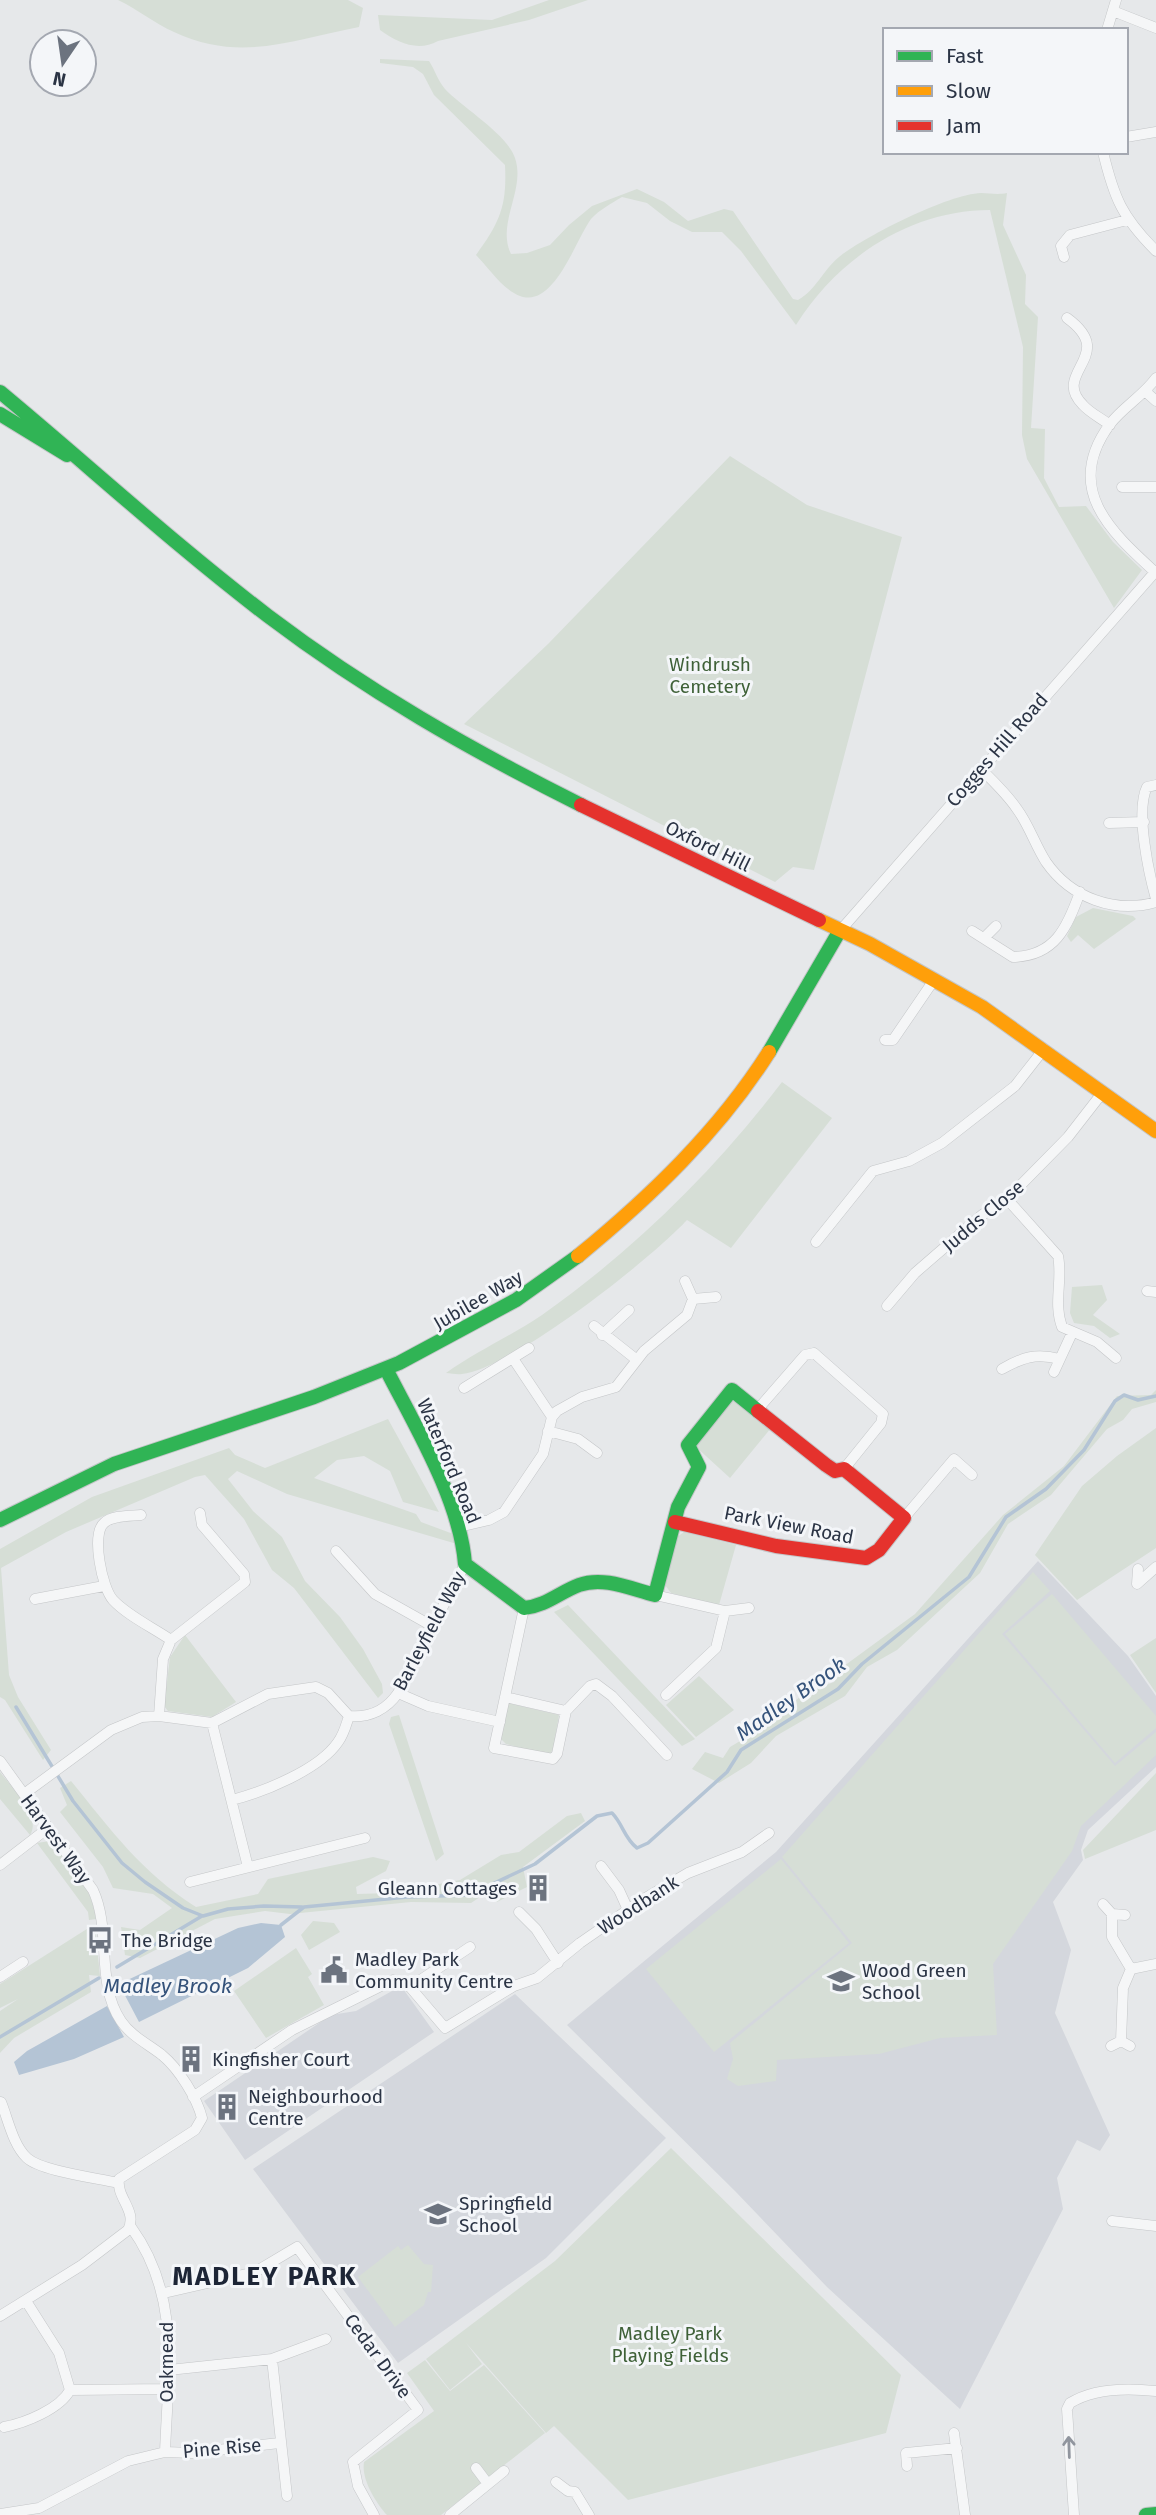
<svg xmlns="http://www.w3.org/2000/svg" width="1156" height="2515" viewBox="0 0 1156 2515" font-family="'Fira Sans',sans-serif">
  <rect width="100%" height="100%" fill="#e6e8ea"/>
  <!-- built -->
  <path fill="#d4d7dd" d="M1038,1561l90,95 28,40v71l-68,63 -7,20 2,10 -30,42 18,48 -16,63 55,122 -10,16 -23,-11 -20,38 6,31 -103,200 -133,-122 -92,-96 -168,-166 209,-173z
    M401,1986l33,46 -189,128 -41,-59 127,-86 25,-4z
    M515,1994l151,144 -120,120 -148,105 -145,-194z"/>
  <!-- green -->
  <path fill="#d6ded6" d="M118,0h230l15,8 -4,19c-68,13 -118,36 -185,5 -20,-9 -37,-23 -56,-32z
    M549,0h39l-59,20 -91,21c-20,11 -40,2 -58,-11l-2,-15 114,5z
    M380,59l49,2c6,9 9,20 16,28 18,19 62,45 70,69 11,32 -19,65 -4,96l16,-1 23,-8 19,-20 23,-19 45,-17 27,13 24,19 36,-12 9,2 60,88 5,1c18,-10 25,-30 41,-43 25,-20 109,-63 142,-64 9,0 16,2 26,0l-4,32 23,50 -1,29 13,13 -7,111 14,1 -1,49 15,29 27,-1 27,36 29,28 -28,38 -87,-149 -5,-24 1,-88 -33,-137c-80,0 -152,48 -194,115l-55,-74 -19,-19h-30l-22,-11 -23,-18 -25,-6c-10,6 -23,13 -31,22 -15,20 -37,90 -71,77 -17,-6 -32,-29 -44,-41 24,-33 31,-49 29,-90l-71,-70 -11,-21 -10,-7 -33,-4z
    M730,456l77,49 95,32 -88,333 -21,-3 -18,15 -311,-158 84,-80z
    M1093,908l40,8 3,3 -42,30 -16,-14 -7,7 -4,-6 9,-19z
    M782,1082l50,36 -101,130 -44,-28c-36,39 -175,149 -225,154 -5,1 -11,-1 -16,-1 31,-22 65,-37 96,-58 92,-65 172,-144 240,-233z
    M1102,1285l5,15 -14,15 27,19 -10,4 -16,-12 -20,-3 -4,-10 2,-26z
    M1156,1390v12l-24,7 -9,11 -16,9 -56,66 -43,29 -28,49 -83,77 -30,17 -22,29 -69,40 -25,27 -32,20 -27,-14 13,-17 18,6 7,-11 32,-19 44,-36 28,-10 10,-16 71,-52 88,-99 61,-49 53,-70 34,-1z
    M733,1400l38,28 -41,50 -35,-32z
    M388,1419l51,93 -36,-10 -13,-31 -26,-15 -27,4 -23,18 102,36 5,8 35,13 1,9 -170,-50 -50,-23 -9,8 25,32 29,26 23,44 35,36 23,32 19,35 1,9 -5,5 -84,-110 -22,-18 -28,-51 -39,-44 -10,2 -129,55 -65,36 8,107 9,22 33,53 -8,10 -38,-60 -5,-3v-148l92,-52 137,-49 6,7 30,13z
    M1156,1428v120l-79,52 -42,-45 47,-69 35,-30z
    M684,1532l52,13 -17,60 -48,-12 -6,-8 12,-48z
    M1033,1572l17,19 -48,43 113,132 41,-34v23l-75,71 -9,25 -79,113 4,71 -57,3 -61,16 -102,6 -1,21 -38,5 -11,-7 6,-20 -3,-16 122,-100 -70,-86z
    M1052,1594l104,122v12l-41,35 -110,-129z
    M568,1605l127,134 -13,7 -128,-134z
    M185,1635l51,67 -24,15 -44,-6 -4,-5 6,-49z
    M1156,1638v55l-26,-38z
    M699,1676l35,34 -38,27 -30,-32z
    M508,1703l51,12 -6,35 -4,5 -43,-11 -5,-5z
    M399,1715l45,139 -8,7 -47,-137 2,-7z
    M0,1772c12,16 42,44 30,63l-30,-36z
    M1156,1773v57l-71,29 -2,-9z
    M71,1781c40,49 71,92 125,126l62,-13 10,-15 105,-22 17,4 -4,10 -30,16 1,7 34,-1 69,-13 41,-25 18,-3 48,-36 14,-3 4,8 -62,46 4,20 -30,15 -8,-11 -18,12 -60,-1 -121,12 -25,-3 -50,8 -75,39 -15,-3 -4,-28 19,3 32,-22 -19,-14 -40,-6 -10,-21 -43,-55 7,-7 -7,-17z
    M50,1841c21,19 43,50 46,78l-7,1 -1,-8 -51,-69z
    M781,1859l68,84 -135,109 -68,-83z
    M313,1921l21,2 6,9 -31,18 -8,-15z
    M90,1927h5l5,49 -11,-1 2,17 -77,46 -14,15v-42l18,-12 -18,9v-24z
    M296,1948l16,26 -4,3 16,28 -58,33 -32,-47z
    M671,2148l230,227 -15,58 -258,67 -74,-74 -8,7 -80,-90 16,21 -32,26 -24,-31 129,-98z
    M408,2245l16,19 9,1 -2,27h-3l-4,13 -29,22 -37,-50 40,-31 3,4z
    M425,2360l25,31 34,-26 61,68 -104,82h-54c-11,-12 -26,-36 -23,-53l70,-51 -27,-38z"/>
  <!-- water -->
  <path fill="#b4c4d5" d="M261,1923l20,2 4,12 -37,31 -109,54 -20,-38 119,-56z
    M107,2006l17,31 -50,22 -55,16 -5,-13 13,-11z"/>
  <g fill="none" stroke-linecap="round" stroke-linejoin="round">
    <!-- stream -->
    <path stroke="#b4c4d5" stroke-width="3.5" d="M16,1707l57,94 49,62 23,19 38,26 20,8 25,-7 36,-3 38,1
      M281,1925l23,-18 103,-10 62,-2 66,-31 62,-48 15,-3c11,11 12,25 25,35l11,-5 79,-71 14,-22 97,-61 24,-25 107,-87 37,-60 40,-28 38,-39 31,-49 9,-6 14,5 18,-4
      M117,1967l85,-51
      M0,2037l99,-59"/>
    <defs>
      <path id="street" d="M1113,11l43,17
        M1107,30l9,-30
        M1126,137l30,-5
        M1103,152c11,46 19,65 53,99
        M1064,257l-3,-11 9,-11 57,-15
        M1067,318c52,38 -17,54 16,87 7,8 18,13 27,20
        M1146,392l10,9
        M1122,487h34
        M1155,572c-45,-41 -92,-84 -45,-148 13,-17 33,-28 46,-46
        M980,768c13,13 27,26 37,41 12,16 18,36 29,53 25,36 69,52 110,40
        M1156,785l-9,2c-12,24 2,87 9,112
        M1109,823l35,-1
        M972,931l41,26c42,-1 54,-29 67,-65
        M839,932l317,-361
        M985,937l11,-11
        M885,1040h8l41,-60
        M1007,1199l51,57c5,24 -5,47 4,71l35,15 19,16
        M816,1242l57,-71 36,-10 33,-18 73,-57 29,-37
        M685,1281l8,18
        M1147,1291l9,1
        M887,1306l28,-33 67,-58 25,-16 61,-62 35,-45
        M594,1326l43,34
        M602,1335l27,-25
        M514,1360l38,57
        M1002,1369c21,-12 34,-16 58,-10
        M1054,1372l18,-39
        M464,1388l65,-40
        M758,1409l47,-54 9,-2 69,61 -2,9 -37,46
        M548,1431l30,8 19,14
        M141,1515c-11,1 -29,0 -37,8 -13,11 -2,65 9,77 15,16 39,27 58,40
        M904,1518l50,-59 18,16
        M459,1527l30,-7 15,-8 39,-58 9,-37 5,-6 25,-14 34,-10 28,-36 43,-36 6,-16 23,-2
        M336,1551l39,43 57,32
        M1138,1569l-1,15 19,-17
        M655,1595l70,16 24,-3
        M35,1599l69,-13
        M524,1608l-19,89 61,14 24,-25 6,-2 16,12 55,59
        M398,1693l30,13 72,16
        M666,1695l50,-47 9,-37
        M505,1697l-11,51 59,11 4,-5 9,-43
        M159,1716l4,-57 8,-19 74,-58 -1,-8 -42,-49 -2,-12
        M212,1723l36,144
        M0,1761l93,129c19,41 2,92 28,131 10,15 27,23 41,34 17,14 35,43 40,63l-7,12 -76,49c-3,19 19,32 9,51l-46,35 -82,51
        M24,1794l87,-64 31,-13 17,-1 53,7 56,-29 48,-7 12,6 21,23c21,2 38,-7 49,-23l67,-129
        M232,1800c31,-8 87,-30 106,-58 6,-8 8,-17 11,-26
        M0,1865l48,-37
        M601,1866l18,24 10,22
        M190,1882l175,-44
        M1103,1904l9,10
        M519,1912l17,17 22,34
        M1125,1915l-13,-1v23l19,32
        M0,1977l23,-15
        M410,1987l60,-40
        M1121,2041l9,5
        M1111,2046l10,-5 2,-53 8,-19 25,-5
        M193,2097l99,-67 101,-50 17,7 35,41 69,-42 23,-8 43,-35 62,-43 46,-27 54,-21 27,-19
        M1,2102c7,17 12,43 26,56 14,13 70,20 91,25
        M1112,2221l44,5
        M164,2293l91,-21 42,-25 121,163 -65,52 5,24 16,29
        M26,2301l33,52 11,37
        M272,2359l15,137
        M169,2370l103,-11 54,-20
        M4,2427c21,-4 56,-18 66,-37l98,-1
        M954,2433l11,82
        M165,2452l27,1 87,-10
        M907,2466l-1,-13 51,-5
        M476,2468l12,16
        M556,2482l12,9 7,1 14,23
        M0,2514l39,-6 89,-47 37,-9c3,-81 16,-156 -34,-225
        M450,2515l54,-44
        M1074,2515l-7,-106 3,-6c24,-15 59,-15 86,-12"/>
      <path id="fast" d="M0,392c89,74 176,154 268,224 99,75 203,134 313,189
        M0,414l67,41
        M769,1052l70,-120
        M386,1369c29,57 74,131 79,195l59,44c22,-2 36,-16 55,-23 25,-9 52,4 76,10l23,-88 21,-40 -11,-22 44,-55 26,21
        M0,1520l114,-56 200,-67 85,-34 117,-63 62,-44
        M1146,2515l10,-1"/>
      <path id="slow" d="M819,920l51,24 112,63 174,124
        M578,1256c72,-59 141,-125 191,-204"/>
      <path id="jam" d="M581,805l238,115
        M675,1522l101,24 90,12 13,-8 25,-32 -60,-49 -9,2 -9,-6 -68,-54"/>
    </defs>
    <!-- street casing -->
    <use href="#street" stroke="#c4c6c8" stroke-width="11"/>
    <!-- fast casing -->
    <use href="#fast" stroke="#c4c6c8" stroke-width="16"/>
    <!-- slow casing -->
    <use href="#slow" stroke="#c4c6c8" stroke-width="16"/>
    <!-- jam casing -->
    <use href="#jam" stroke="#c4c6c8" stroke-width="16"/>
    <!-- street -->
    <use href="#street" stroke="#f5f6f7" stroke-width="10"/>
    <!-- fast -->
    <use href="#fast" stroke="#30b455" stroke-width="14"/>
    <!-- slow -->
    <use href="#slow" stroke="#ff9f0a" stroke-width="14"/>
    <!-- jam -->
    <use href="#jam" stroke="#e5322d" stroke-width="14"/>
  </g>
  <!-- one-way arrows -->
  <defs><path id="oneway-shaft" d="M-6 0H5M1.5-3L5.5 0L1.5 3" fill="none" stroke-width="1.6" stroke-linecap="round" stroke-linejoin="round" transform="scale(1.75)"/></defs>
  <use stroke="#90959e" href="#oneway-shaft" transform="translate(1069 2447) rotate(-92)"/>
  <!-- icons -->
  <defs>
    <symbol id="building-bare" viewBox="-9 -9 18 18"><path d="M-4-6H4V6H1V3H-1V6H-4ZM-2.5-4.3h1.7v1.8h-1.7ZM.8-4.3h1.7v1.8H.8ZM-2.5-1h1.7V.8h-1.7ZM.8-1h1.7V.8H.8Z" fill="#6c737f" stroke="#f4f6f9" stroke-width="2.5" paint-order="stroke"/></symbol>
    <symbol id="bus-bare" viewBox="-9 -9 18 18"><path d="M-5-6H5V4H4V6H2V4H-2V6H-4V4H-5ZM-3.5-4V0h7V-4ZM-3.5 1.2v1.5H-2V1.2ZM2 1.2v1.5H3.5V1.2Z" fill="#6c737f" stroke="#f4f6f9" stroke-width="2.5" paint-order="stroke"/></symbol>
    <symbol id="civic-bare" viewBox="-9 -9 18 18"><path d="M-.6-6.5H3V-4.5H.6V-3L4-1V1h2V6H-6V1h2V-1L-.6-3ZM-1.2 2.5V6h2.4V2.5Z" fill="#6c737f" stroke="#f4f6f9" stroke-width="2.5" paint-order="stroke"/></symbol>
    <symbol id="school-bare" viewBox="-9 -9 18 18"><path d="M0-5L7-2L0 1L-7-2ZM-4 1L0 2.5L4 1V4Q0 6-4 4Z" fill="#6c737f" stroke="#f4f6f9" stroke-width="2.5" paint-order="stroke"/></symbol>
  </defs>
  <g fill-rule="evenodd">
    <use href="#building-bare" x="519" y="1869" width="38" height="38"/>
    <use href="#bus-bare" x="81" y="1921" width="38" height="38"/>
    <use href="#civic-bare" x="315" y="1951" width="38" height="38"/>
    <use href="#school-bare" x="822" y="1962" width="38" height="38"/>
    <use href="#building-bare" x="172" y="2040" width="38" height="38"/>
    <use href="#building-bare" x="208" y="2088" width="38" height="38"/>
    <use href="#school-bare" x="419" y="2195" width="38" height="38"/>
  </g>
  <g text-anchor="middle" dominant-baseline="central" stroke-width="6" stroke-linejoin="round" paint-order="stroke">
    <!-- park labels -->
    <g font-size="19" fill="#3f6138" stroke="#f4f6f9">
      <text x="710" y="664">Windrush<tspan x="710" dy="22">Cemetery</tspan></text>
      <text x="670" y="2333">Madley Park<tspan x="670" dy="22">Playing Fields</tspan></text>
    </g>
    <!-- street labels -->
    <g font-size="19" fill="#2b3445" stroke="#f4f6f9">
      <text transform="translate(997 750) rotate(-49)">Cogges Hill Road</text>
      <text transform="translate(708 846) rotate(26)">Oxford Hill</text>
      <text transform="translate(983 1216) rotate(-40)">Judds Close</text>
      <text transform="translate(478 1300) rotate(-30)">Jubilee Way</text>
      <text transform="translate(449 1461) rotate(67)">Waterford Road</text>
      <text transform="translate(789 1525) rotate(11)">Park View Road</text>
      <text transform="translate(429 1631) rotate(-62)">Barleyfield Way</text>
      <text transform="translate(56 1839) rotate(54)">Harvest Way</text>
      <text transform="translate(638 1905) rotate(-33)">Woodbank</text>
      <text transform="translate(378 2356) rotate(54)">Cedar Drive</text>
      <text transform="translate(166 2362) rotate(-90)">Oakmead</text>
      <text transform="translate(222 2448) rotate(-5)">Pine Rise</text>
    </g>
    <!-- poi labels -->
    <g font-size="19" fill="#2b3445" stroke="#f4f6f9" text-anchor="start">
      <text x="517" y="1888" text-anchor="end">Gleann Cottages</text>
      <text x="121" y="1940">The Bridge</text>
      <text x="355" y="1959">Madley Park<tspan x="355" dy="22">Community Centre</tspan></text>
      <text x="862" y="1970">Wood Green<tspan x="862" dy="22">School</tspan></text>
      <text x="212" y="2059">Kingfisher Court</text>
      <text x="248" y="2096">Neighbourhood<tspan x="248" dy="22">Centre</tspan></text>
      <text x="459" y="2203">Springfield<tspan x="459" dy="22">School</tspan></text>
    </g>
    <!-- water labels -->
    <g font-size="21" font-style="italic" fill="#34527a" stroke="#f4f6f9">
      <text transform="translate(791 1699) rotate(-35)">Madley Brook</text>
      <text x="168" y="1986">Madley Brook</text>
    </g>
    <!-- district labels -->
    <g font-size="26" font-weight="bold" letter-spacing="2" fill="#1d2536" stroke="#f4f6f9">
      <text x="265" y="2276">MADLEY PARK</text>
    </g>
  </g>
  <!-- legend -->
  <rect x="883" y="28" width="245" height="126" fill="#f4f6f9" stroke="#a4a8b1" stroke-width="2"/>
  <rect x="897" y="51" width="35" height="10" fill="#30b455" stroke="#a4a8b1" stroke-width="2"/>
  <text x="946" y="63" font-size="21" fill="#2b3445">Fast</text>
  <rect x="897" y="86" width="35" height="10" fill="#ff9f0a" stroke="#a4a8b1" stroke-width="2"/>
  <text x="946" y="98" font-size="21" fill="#2b3445">Slow</text>
  <rect x="897" y="121" width="35" height="10" fill="#e5322d" stroke="#a4a8b1" stroke-width="2"/>
  <text x="946" y="133" font-size="21" fill="#2b3445">Jam</text>
  <!-- north arrow -->
  <g transform="translate(63 63) rotate(193)"><circle r="33" fill="#f4f6f9" stroke="#a4a8b1" stroke-width="2"/>
  <path d="M0-5L12 26L0 18L-12 26Z" fill="#6c737f"/>
  <text y="-10" font-size="19" font-weight="bold" text-anchor="middle" fill="#2b3445">N</text>
  </g>
</svg>
